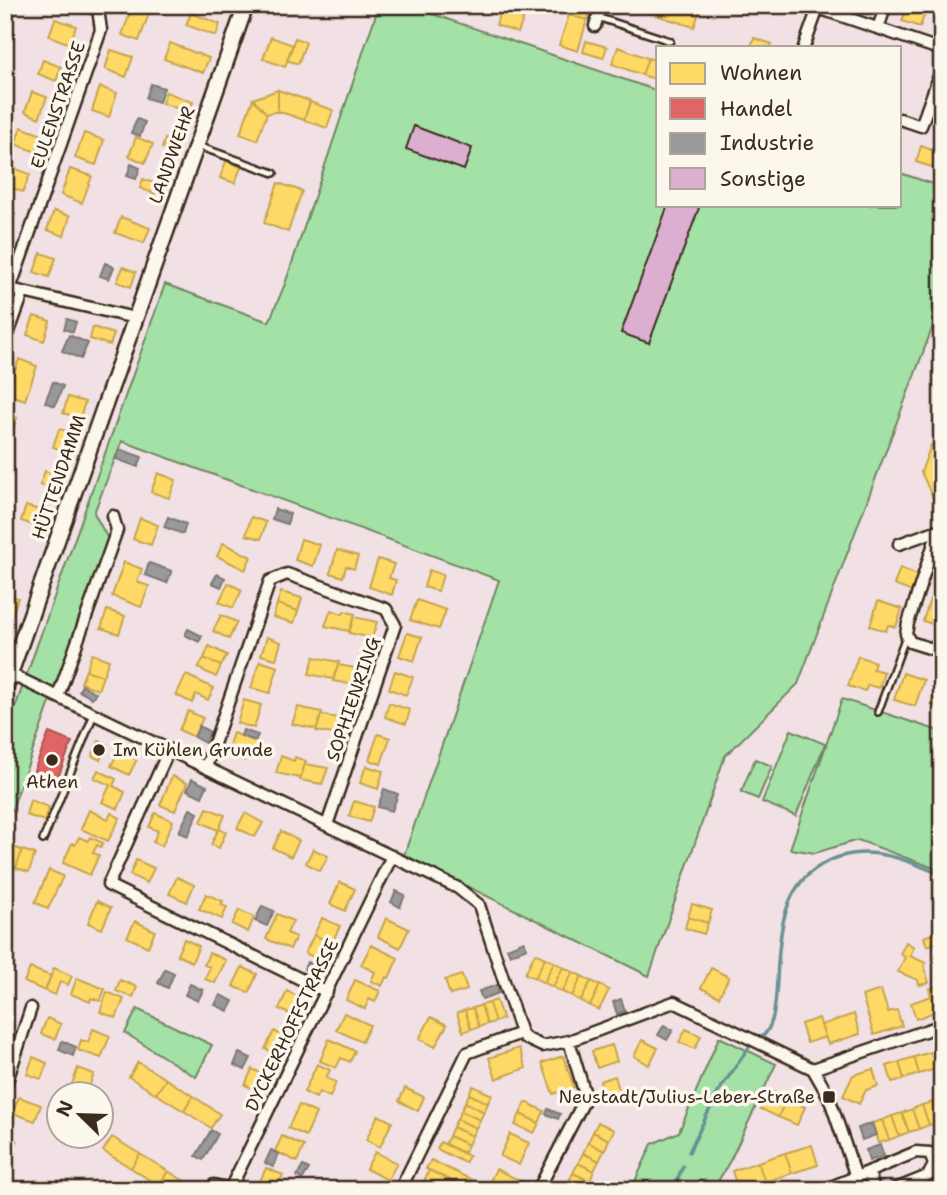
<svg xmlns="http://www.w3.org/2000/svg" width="947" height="1195" viewBox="0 0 947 1195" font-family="'Shantell Sans',sans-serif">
  <rect width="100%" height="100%" fill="#f2e1e4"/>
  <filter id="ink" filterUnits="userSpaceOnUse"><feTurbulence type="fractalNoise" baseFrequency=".0143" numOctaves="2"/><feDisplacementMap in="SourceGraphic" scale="14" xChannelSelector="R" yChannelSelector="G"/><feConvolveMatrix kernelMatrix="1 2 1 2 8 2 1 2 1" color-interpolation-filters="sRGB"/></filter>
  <g filter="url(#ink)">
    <!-- green -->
    <path fill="#a4e1a7" stroke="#708662" stroke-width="2" d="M379,5h27l252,86v114h242v-32l42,14v115l-144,382 -73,72 -76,220 -245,-121 95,-275 -377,-139 -28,72 14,26 -103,290v-93l160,-452 104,38 16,-38z
      M842,699l100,33v139l-84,-31 -43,13 -25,-4z
      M791,730l34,14 -29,72 -34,-14z
      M755,759l17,7 -14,33 -17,-7z
      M137,1009l75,36 -16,32 -71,-44z
      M719,1037l57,27 -45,95 -18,31h-82l21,-46 27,-12z"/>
    <!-- homes -->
    <path fill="#ffd966" stroke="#c4a450" stroke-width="2" d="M133,5l18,3 -12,33 -17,-6z
      M572,5h20l-5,15 -18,-5z
      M630,5h36l-4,12z
      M666,5h20l14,5 -6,17 -32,-10z
      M908,5l19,3 -7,19 -18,-6z
      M501,9l23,8 -6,16 -22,-8z
      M191,13l29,11 -4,12 -30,-11z
      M569,15l18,5 -9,31 -19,-6z
      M55,19l21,7 -6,18 -21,-8z
      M271,37l22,8 -8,22 -22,-8z
      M295,38l11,4 -8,22 -11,-4z
      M754,38l18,6 -1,3h-20z
      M586,41l21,6 -4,11 -20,-6z
      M170,43l39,15 -6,15 -39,-14z
      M618,47l30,11 -6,17 -30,-11z
      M111,50l22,7 -7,20 -21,-8z
      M648,58l10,3v19l-16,-5z
      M43,60l18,7 -5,14 -18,-7z
      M100,87l17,6 -8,24 -17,-6z
      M278,90l32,11 -6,19 -26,-9z
      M278,90v21l-11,3 -14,-15z
      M32,92l15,5 -8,21 -14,-6z
      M166,92l27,10 -4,11 -27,-10z
      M253,99l14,15 -10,26 -17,-6z
      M310,102l23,8 -6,18 -23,-8z
      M21,127l21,8 -6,17 -21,-8z
      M84,133l20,7 -8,25 -21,-7z
      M136,137l17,7 -8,19 -16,-7z
      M165,139l13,4 -3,10 -13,-5z
      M921,146l19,7 -5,15 -19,-6z
      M226,161l15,6 -6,16 -15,-5z
      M5,165l25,9 -7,18 -18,-7z
      M70,169l22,7 -10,27 -21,-8z
      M143,179l16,6 -4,9 -15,-6z
      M278,183l24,8 -14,41 -24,-9z
      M5,210l10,4 -5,14 -5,-1z
      M54,211l16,5 -6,20 -17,-6z
      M121,217l29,11 -6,15 -29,-10z
      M41,253l15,5 -7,19 -15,-5z
      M123,267l13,5 -5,15 -14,-5z
      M34,316l16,5 -6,20 -17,-6z
      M93,327l21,7 -4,11 -20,-6z
      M19,359l18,7 -12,34 -18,-6z
      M68,397l17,5 -5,16 -17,-5z
      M5,414l12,4 -7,20 -5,-2z
      M59,429l18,5 -7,19 -17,-6z
      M931,445l11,4v45l-9,4 -12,-26z
      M45,471l15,5 -5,13 -15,-4z
      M158,473l18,7 -7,18 -18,-6z
      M26,506l20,6 -5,16 -20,-7z
      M251,517l15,5 -5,17 -15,-4z
      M140,518l18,7 -7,20 -18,-6z
      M301,539l19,6 -7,21 -18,-6z
      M223,543l28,14 -6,13 -28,-14z
      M337,550l21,6 -4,13 -8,-3 -3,11 -13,-4z
      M378,559l16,5 -5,14 7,2 -4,15 -23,-8z
      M124,562l18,7 -5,13 12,4 -8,21 -29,-11z
      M900,568l18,7 -6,17 -18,-7z
      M429,570l14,5 -5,16 -14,-4z
      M228,583l14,7 -9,18 -14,-6z
      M281,592l21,6 -4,13 -21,-7z
      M5,594l13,4 -6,18 -7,-2z
      M930,599l12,4v24l-19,-6z
      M417,600l29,10 -7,19 -29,-9z
      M878,601l24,8 -6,18 -8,-2 -2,6 -16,-5z
      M277,604l21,7 -4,12 -21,-6z
      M107,610l18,6 -6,18 -18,-6z
      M331,610l12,4 1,-3 11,3 -6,17 -24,-5z
      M221,615l16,7 -8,17 -16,-8z
      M354,617l23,5 -5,16 -23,-5z
      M407,633l15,4 -8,24 -15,-5z
      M267,637l14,5 -5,17 -15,-4z
      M209,646l18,9 -6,11 -17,-8z
      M92,654l17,6 -6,16 -17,-6z
      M858,656l17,6 -2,7 11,3 -5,16 -11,-3 -3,6 -17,-5z
      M314,657l25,5 -6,17 -24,-5z
      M204,658l17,8 -5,11 -18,-9z
      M260,661l18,6 -8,26 -19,-5z
      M338,665l23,4 -5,16 -23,-4z
      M86,670l17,6 -5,14 -17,-7z
      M395,671l18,6 -7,18 -17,-6z
      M903,673l21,7 -9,26 -21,-6z
      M186,675l28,13 -6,12 -12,-6 -4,9 -16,-8z
      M937,686l5,2v19l-11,-3z
      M244,700l17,5 -7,23 -17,-5z
      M389,703l21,7 -4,14 -21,-7z
      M298,707l24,5 -5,17 -25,-5z
      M188,711l15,7 -9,19 -15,-7z
      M321,715l23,4 -5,16 -23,-4z
      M233,733l25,9 -5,14 -6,-2 -3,7 -18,-7z
      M378,734l12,4 -9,26 -12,-4z
      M99,741l8,4 -7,15 -8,-4z
      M119,750l18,9 -8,16 -18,-9z
      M281,756l13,5 1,-4 11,4 -6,17 -24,-5z
      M305,764l23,4 -6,16 -22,-4z
      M366,766l17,5 -5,18 -18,-6z
      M98,770l18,9 -3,7 12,6 -7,17 -16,-7 8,-17 -16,-7z
      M172,776l15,7 -12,28 -15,-6z
      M30,800l19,7 -4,14 -19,-6z
      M354,801l20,6 -5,15 -20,-6z
      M207,808l18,7 -6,14 7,3 -7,16 -8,-3 7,-15 -17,-8z
      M89,810l19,9 3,-6 9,5 -12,23 -27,-12z
      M155,813l18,8 -11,25 -9,-4 5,-11 -9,-4z
      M245,813l18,10 -8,14 -18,-9z
      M281,831l18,10 -8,16 -18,-9z
      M79,837l9,4 2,-4 13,6 -2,4 -4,-2 -4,8 6,2 -9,20 -27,-12 9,-20 3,2z
      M10,846l12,4 -6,18 -11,-3z
      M313,849l15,7 -8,15 -14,-8z
      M22,850l13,4 -6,18 -13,-4z
      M136,860l18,8 -7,15 -17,-8z
      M49,870l14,6 -15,33 -13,-7z
      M177,877l17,8 -7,17 -18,-8z
      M340,882l15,7 -10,22 -15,-7z
      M206,894l17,7 -2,4 6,2 -5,12 -23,-10z
      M97,901l14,7 -9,21 -14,-6z
      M692,904l20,6 -4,13 -20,-6z
      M239,910l15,7 -6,15 -16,-8z
      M277,914l16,7 -6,12 9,4 -6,12 -24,-10z
      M688,917l20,6 -4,11 -19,-6z
      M322,918l18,8 -8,17 -18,-8z
      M386,918l23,11 -9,19 -22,-11z
      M135,921l20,10 -7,16 -21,-10z
      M937,932l5,7v22l-6,-18 -9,3 -3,-9z
      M314,935l18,8 -9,19 -18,-9z
      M184,939l15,7 -7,16 -15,-7z
      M906,942l8,5 -4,9 16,7 -2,3 5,17 -10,2 -1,-5 -20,-8 7,-15 -5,-3z
      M371,945l27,13 -9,20 -3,-1 -4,9 -11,-5 4,-9 -14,-7z
      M209,953l17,7 -11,23 -10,-4 5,-12 -6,-2z
      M535,953l10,5 -10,20 -10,-4z
      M545,958l9,4 -10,21 -9,-5z
      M554,962l9,5 -10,20 -9,-4z
      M242,967l15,7 -8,19 -16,-7z
      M563,967l10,5 -11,20 -9,-5z
      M30,968l21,8 -6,15 -21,-9z
      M54,968l18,8 -4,9 -8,-3 -5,13 -10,-4z
      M711,968l18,9 -10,20 -18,-9z
      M573,972l9,4 -10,20 -10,-4z
      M462,975l5,15 -17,5 -5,-15z
      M582,976l9,5 -10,20 -9,-5z
      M77,978l28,11 -5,12 -9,-3 -1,4 -19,-8z
      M120,980l17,7 -4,10 -17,-6z
      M355,980l25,11 -5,11 -6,-3 -4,10 -19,-9z
      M591,981l9,4 -10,21 -9,-5z
      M600,985l9,5 -10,20 -9,-4z
      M938,986l4,15 -8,3 3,7 -21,8 -5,-16 20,-7 -2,-7z
      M881,990l7,22 9,-2 5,16 -28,9 -12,-39z
      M287,991l14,7 -8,18 -14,-7z
      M107,992l17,7 -8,19 -16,-6z
      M496,1000l7,19 -8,3 -6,-19z
      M489,1003l6,19 -8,2 -6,-19z
      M481,1005l6,19 -8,3 -6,-19z
      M473,1008l6,19 -8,2 -6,-19z
      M465,1010l6,19 -8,3 -6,-19z
      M344,1013l26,12 -8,17 -26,-12z
      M854,1014l6,20 -32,10 -7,-19z
      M431,1017l16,8 -12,22 -16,-8z
      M47,1018l14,6 -6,15 -14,-5z
      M819,1018l6,19 -18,6 -6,-19z
      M93,1029l17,7 -9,22 -23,-8 3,-10 7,2z
      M686,1029l15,7 -6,13 -16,-7z
      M274,1031l13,7 -8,17 -14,-6z
      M329,1039l26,12 -5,11 -9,-4 -5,10 -16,-7z
      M642,1040l16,8 -9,17 -15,-9z
      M612,1045l5,16 -20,7 -5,-17z
      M519,1048l7,20 -30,11 -7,-21z
      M942,1049v18l-6,2 -5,-17z
      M931,1052l5,17 -17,5 -5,-17z
      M563,1056l11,31 -21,7 -11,-31z
      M33,1057l14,6 -6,16 -14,-5z
      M914,1057l5,17 -15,5 -5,-17z
      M138,1062l28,17 -10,15 -27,-17z
      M899,1062l5,17 -12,3 -5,-16z
      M317,1064l13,6 -4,8 10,4 -6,15 -11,-5 -3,6 -12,-6z
      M78,1068l16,6 -8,20 -16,-5z
      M252,1069l15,7 -7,16 -15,-7z
      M873,1069l5,17 -12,4 -7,14 -16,-8 10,-21z
      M615,1076l5,17 -15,5 -5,-17z
      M166,1079l27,17 -9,15 -28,-17z
      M473,1086l19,9 -4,8 -19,-9z
      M405,1088l19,9 -6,14 -19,-10z
      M769,1090l18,8 -9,19 -17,-8z
      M469,1094l19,9 -4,9 -19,-10z
      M193,1096l27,18 -9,14 -27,-17z
      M19,1097l22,8 -6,16 -23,-8z
      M787,1098l18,9 -8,18 -19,-8z
      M465,1102l19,10 -4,8 -19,-9z
      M526,1102l18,9 -5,12 -19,-9z
      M933,1102l7,20 -11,3 -7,-20z
      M299,1105l17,8 -10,23 -18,-8z
      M922,1105l7,20 -10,4 -7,-20z
      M912,1109l7,20 -10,3 -7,-19z
      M461,1111l19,9 -4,8 -19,-9z
      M902,1113l7,19 -10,4 -7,-20z
      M520,1114l19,9 -5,10 -19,-8z
      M378,1115l14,7 -12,25 -14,-7z
      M892,1116l7,20 -10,4 -7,-20z
      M457,1119l19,9 -4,8 -19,-9z
      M882,1120l7,20 -11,3 -6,-20z
      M598,1122l16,8 -5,10 -16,-8z
      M453,1127l19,9 -4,9 -19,-9z
      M593,1132l16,8 -5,11 -16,-9z
      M510,1134l19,9 -10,22 -19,-9z
      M282,1136l22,10 -7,16 -22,-11z
      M449,1136l19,9 -4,8 -19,-9z
      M5,1137l12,4 -6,16 -6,-3z
      M112,1137l28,17 -9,14 -28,-17z
      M440,1142l29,14 -4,7 -28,-14z
      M588,1142l16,9 -5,10 -16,-8z
      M812,1145l6,20 -26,8 -7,-20z
      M375,1152l22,11 -9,17 -22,-11z
      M583,1153l16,8 -5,10 -16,-8z
      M785,1153l7,20 -27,9 -7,-20z
      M140,1154l28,17 -9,15 -28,-18z
      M431,1160l45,22 -4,8 -46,-21z
      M758,1162l7,20 -27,8 -6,-19z
      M578,1163l16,8 -4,10 -17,-8z
      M266,1168l17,7 -7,15 -17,-7z
      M496,1169l26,13 -4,8h-24l-7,-3z
      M429,1170l20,10 -5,10 -20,-9z
      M168,1171l28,17 -1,2h-30l-6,-4z
      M573,1173l17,8 -5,9 -17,-7z
      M39,1181l17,7 -1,2h-20z
      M424,1181l19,9h-24z"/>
    <!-- shops -->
    <path fill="#e06666" stroke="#ae5450" stroke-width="2" d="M49,733l23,9 -18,45 -23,-9z"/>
    <!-- industry -->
    <path fill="#999" stroke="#7d7874" stroke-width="2" d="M151,84l13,4 -5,14 -13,-4z
      M137,119l8,3 -5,14 -9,-3z
      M131,164l9,4 -4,11 -9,-3z
      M105,263l9,4 -5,12 -9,-3z
      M67,319l9,3 -3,10 -9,-3z
      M69,335l19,8 -7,16 -19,-8z
      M53,382l10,4 -8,20 -10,-4z
      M119,449l23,8 -4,10 -22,-8z
      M275,509l15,5 -3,10 -15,-5z
      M168,517l18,7 -3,10 -19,-7z
      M149,563l23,8 -5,12 -22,-8z
      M217,574l8,4 -4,9 -9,-4z
      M188,629l14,7 -3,6 -14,-7z
      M82,685l14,8 -4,5 -13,-7z
      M199,726l11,6 -5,11 -11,-6z
      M243,730l15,5 -3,6 -14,-5z
      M192,779l15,7 -5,11 -15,-7z
      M384,789l14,5 -6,17 -14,-4z
      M190,809l8,4 -10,23 -9,-4z
      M396,891l9,4 -5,12 -9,-5z
      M262,906l12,5 -7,15 -12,-5z
      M524,941l3,7 -17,7 -3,-7z
      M307,962l10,5 -3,7 -10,-5z
      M165,969l9,4 -6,15 -10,-5z
      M190,984l13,6 -5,11 -13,-6z
      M497,985l2,8 -17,6 -3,-8z
      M220,995l13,6 -5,10 -13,-6z
      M621,999l4,12 -8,3 -4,-12z
      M664,1025l9,5 -6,10 -9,-5z
      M62,1041l14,6 -3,9 -14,-6z
      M239,1053l12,5 -6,12 -11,-5z
      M548,1109l12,5 -2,5 -12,-5z
      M872,1123l4,12 -14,5 -4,-12z
      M211,1130l7,4 -15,26 -7,-4z
      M880,1145l4,11 -15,5 -3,-11z
      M271,1150l8,4 -6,13 -8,-4z
      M303,1166l6,3 -7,11 -5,-4z"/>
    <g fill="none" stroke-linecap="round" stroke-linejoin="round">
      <!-- stream -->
      <path stroke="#699294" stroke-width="3.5" d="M759,1039c35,-19 -3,-129 56,-170 43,-30 84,-12 127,6
        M689,1152l29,-60 34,-49
        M673,1190l10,-24"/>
    </g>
    <!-- building -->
    <path fill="#dcafd1" stroke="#3b2a1e" stroke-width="2" d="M414,126l58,22 -8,22 -58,-21z
      M668,205h32l-51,138 -28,-10z"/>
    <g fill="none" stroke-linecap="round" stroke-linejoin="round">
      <defs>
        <path id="lane" d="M597,17l73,24
          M198,146l76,27
          M878,712l26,-71 4,-2
          M43,840l51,-126"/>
        <path id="street" d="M81,5l17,4
          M595,26l6,-21
          M878,28l8,-23
          M804,47l14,-39 124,42
          M900,119l21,7 21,-58
          M6,288l129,30
          M10,289l91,-259 -3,-21
          M5,343l18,-50
          M938,531l-30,92 -2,11 4,8 32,10
          M899,544l42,-15
          M10,674l448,214 21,17 42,128 4,5 17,8 27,-5 105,-39 139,67 129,-44
          M58,696l59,-166 -4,-14
          M169,750l-61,135 219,107
          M206,767l64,-186 17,-7 99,35 9,16 -68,200
          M813,1069l16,28 27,80 -33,13
          M5,1087l26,-79
          M869,1173l5,17
          M856,1177l60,-25 14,1 4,12 -6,11 -35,14
          M212,1190l2,-5 16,4 162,-333
          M400,1190l67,-137 54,-20
          M538,1190l45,-87 1,-12 -15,-50"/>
        <path id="secondary" d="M5,688l241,-683"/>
      </defs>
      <!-- lane casing -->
      <use href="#lane" stroke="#3b2a1e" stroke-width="10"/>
      <!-- street casing -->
      <use href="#street" stroke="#3b2a1e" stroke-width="15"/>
      <!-- secondary casing -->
      <use href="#secondary" stroke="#3b2a1e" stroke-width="19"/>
      <!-- lane -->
      <use href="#lane" stroke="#fbf7ec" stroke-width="5"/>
      <!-- street -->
      <use href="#street" stroke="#fbf7ec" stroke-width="10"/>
      <!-- secondary -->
      <use href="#secondary" stroke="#fbf7ec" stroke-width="14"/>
    </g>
  </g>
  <!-- markers -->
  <g fill="#3b2a1e" stroke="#fbf7ec" stroke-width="2.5">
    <circle cx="99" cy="750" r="7"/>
    <circle cx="52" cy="760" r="7"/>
    <rect x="822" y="1090" width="14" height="14" rx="3.5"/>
  </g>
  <g text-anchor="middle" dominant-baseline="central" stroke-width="7" stroke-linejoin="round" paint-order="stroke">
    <!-- street labels -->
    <g font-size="18" fill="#3b2a1e" stroke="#fbf7ec">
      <text transform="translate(58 105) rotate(-71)">EULENSTRASSE</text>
      <text transform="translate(172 155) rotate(-70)">LANDWEHR</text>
      <text transform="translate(59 477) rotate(-71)">HÜTTENDAMM</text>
      <text transform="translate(353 699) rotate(-71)">SOPHIENRING</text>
      <text transform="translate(292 1025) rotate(-64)">DYCKERHOFFSTRASSE</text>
    </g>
    <!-- poi labels -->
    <g font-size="18" fill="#3b2a1e" stroke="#fbf7ec" text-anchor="start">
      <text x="113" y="750">Im Kühlen Grunde</text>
      <text x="52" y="782" text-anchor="middle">Athen</text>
      <text x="815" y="1097" text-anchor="end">Neustadt/Julius-Leber-Straße</text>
    </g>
  </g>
  <!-- margin -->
  <rect width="947" height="1195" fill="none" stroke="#fbf7ec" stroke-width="28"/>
  <rect x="14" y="14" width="919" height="1167" fill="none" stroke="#3b2a1e" stroke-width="2.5" filter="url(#ink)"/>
  <!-- legend -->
  <rect x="656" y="46" width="245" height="161" fill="#fbf7ec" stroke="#aea59a" stroke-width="2"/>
  <rect x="670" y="63" width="35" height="21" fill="#ffd966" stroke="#aea59a" stroke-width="2"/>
  <text x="720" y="80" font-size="21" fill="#3b2a1e">Wohnen</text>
  <rect x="670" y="98" width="35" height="21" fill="#e06666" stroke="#aea59a" stroke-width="2"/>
  <text x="720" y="116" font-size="21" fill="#3b2a1e">Handel</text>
  <rect x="670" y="133" width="35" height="21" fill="#999999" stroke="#aea59a" stroke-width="2"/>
  <text x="720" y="150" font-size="21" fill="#3b2a1e">Industrie</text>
  <rect x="670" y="168" width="35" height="21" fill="#dcafd1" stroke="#aea59a" stroke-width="2"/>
  <text x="720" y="186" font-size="21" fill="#3b2a1e">Sonstige</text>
  <!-- north arrow -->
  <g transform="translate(80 1115) rotate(293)"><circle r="33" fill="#fbf7ec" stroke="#aea59a" stroke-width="2"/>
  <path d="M0-5L12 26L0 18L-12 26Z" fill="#3b2a1e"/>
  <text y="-10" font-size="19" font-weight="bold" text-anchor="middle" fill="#3b2a1e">N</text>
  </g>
</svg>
